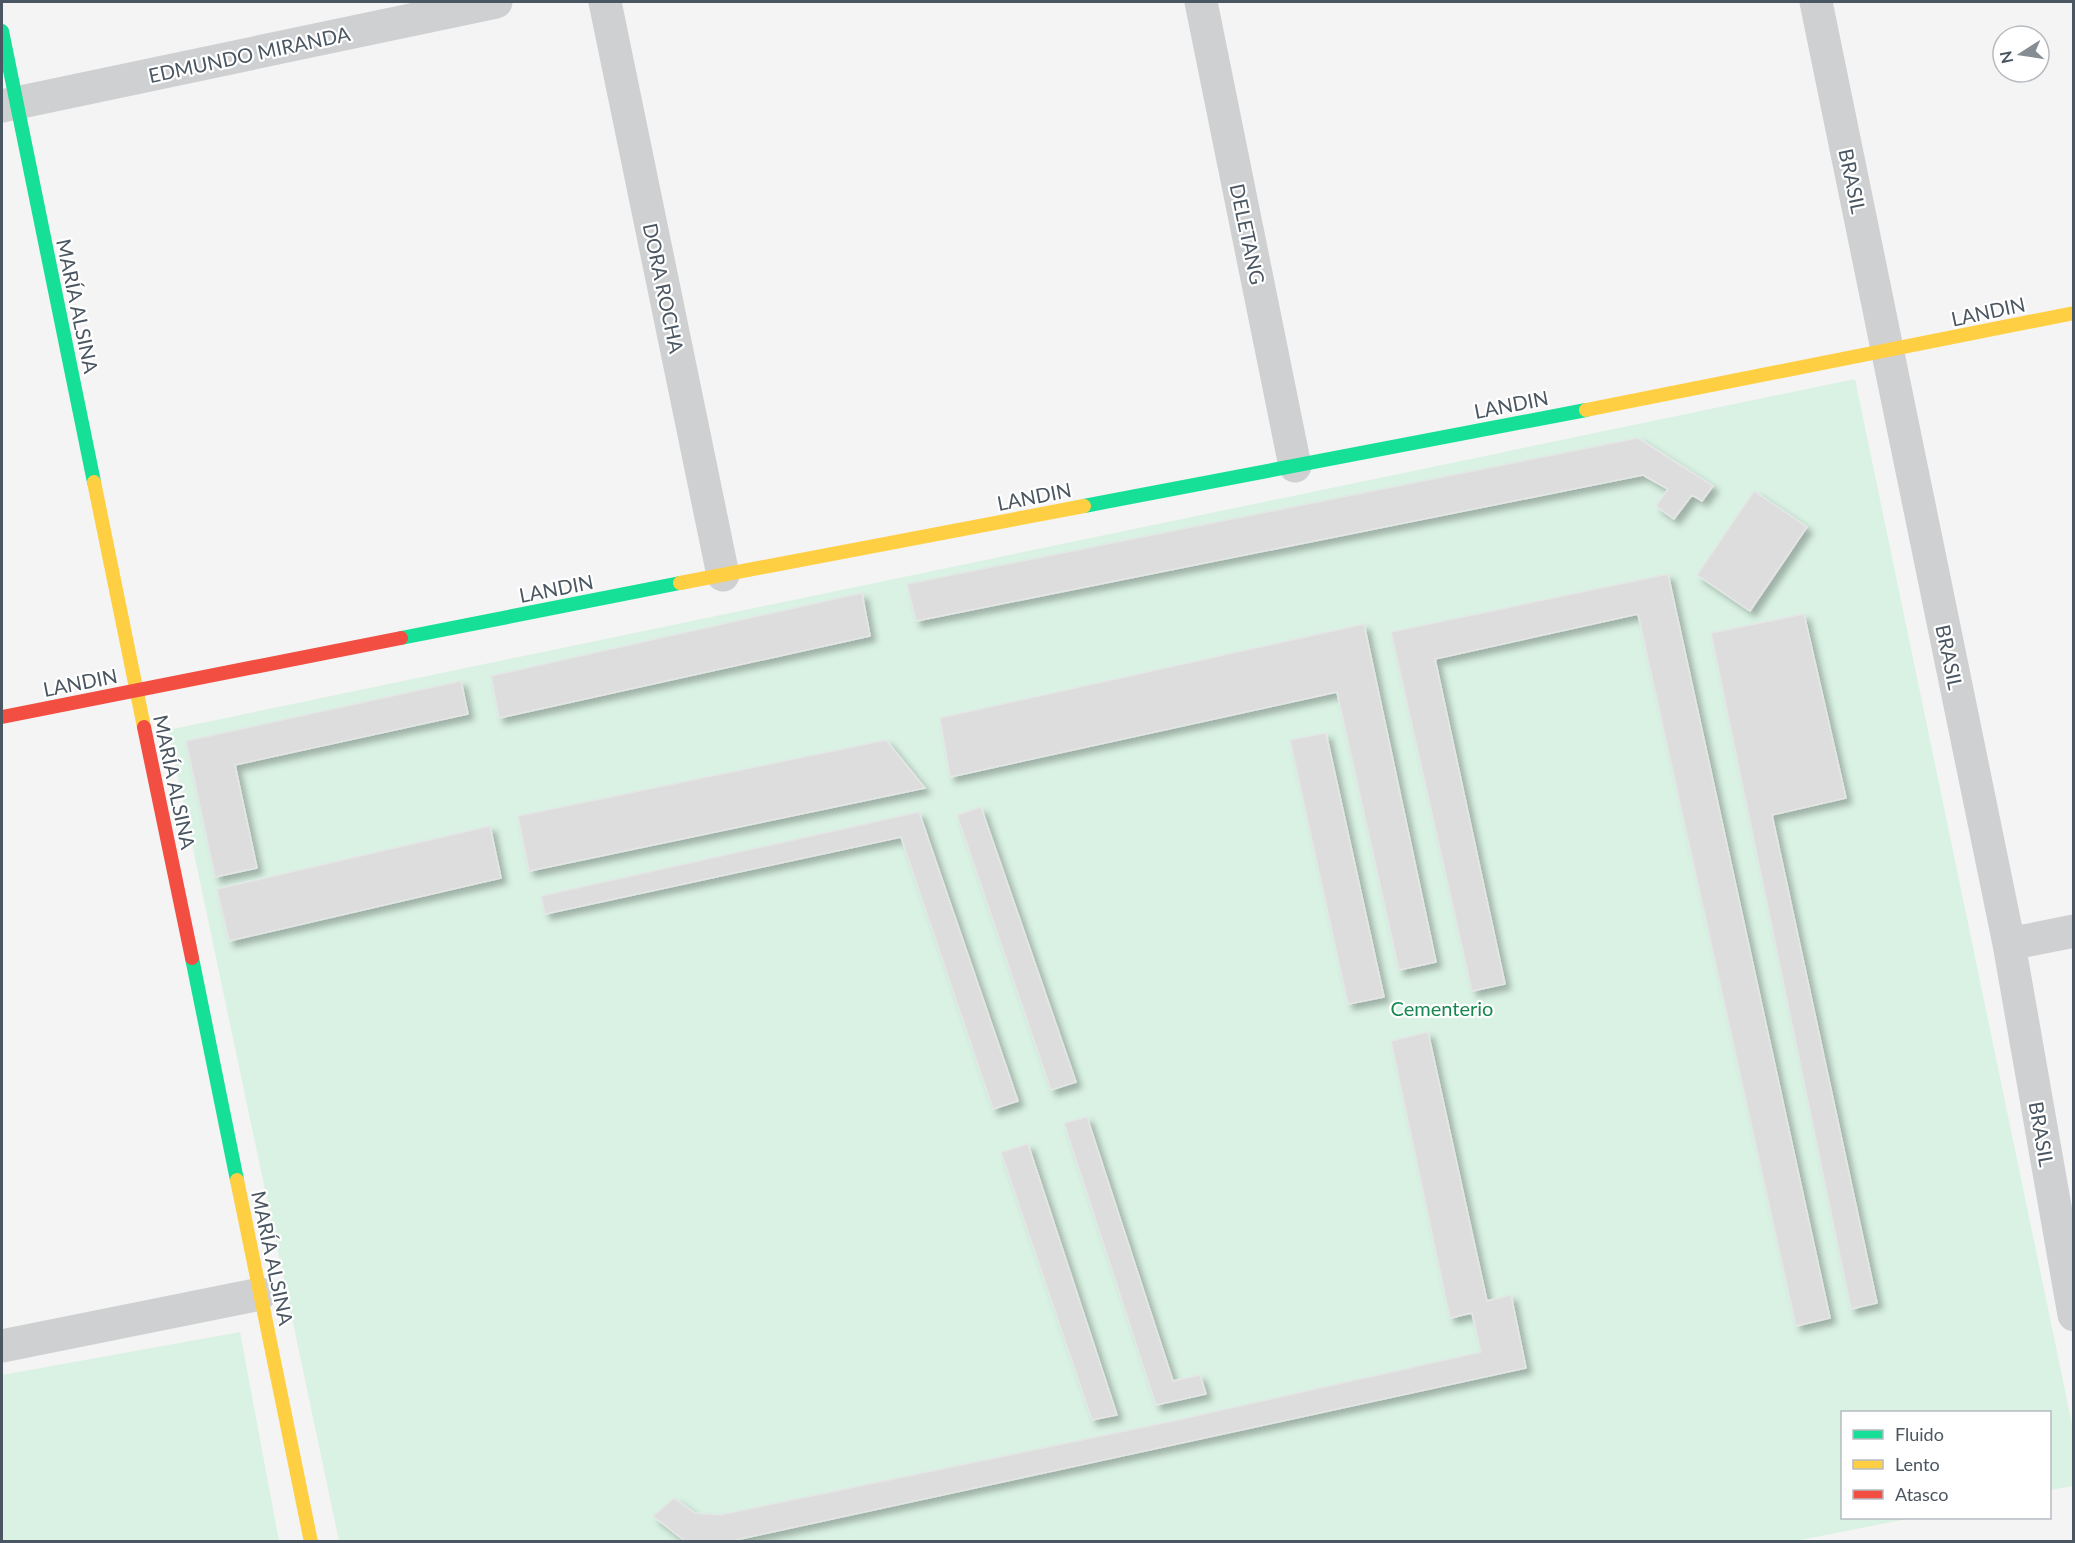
<svg xmlns="http://www.w3.org/2000/svg" width="2075" height="1543" viewBox="0 0 2075 1543" font-family="Lato,sans-serif">
  <defs>
    <filter id="shadow"><feDropShadow dx="5.5" dy="5.5" stdDeviation="3" flood-color="#0004"/></filter>
  </defs>
  <rect width="100%" height="100%" fill="#f4f4f4"/>
  <!-- green -->
  <path fill="#d9f2e3" d="M1855,379l218,1050v57l-23,4v-78h-208v106h70l-122,24 -1451,-1 -171,-811z
    M240,1332l39,209h-277v-166z"/>
  <!-- building -->
  <path fill="#ddddde" stroke="#e5e6e7" stroke-width="1.5" filter="url(#shadow)" d="M1638,438l75,48 -11,15 -10,-6 -18,24 -18,-13 12,-17 -25,-14 -727,146 -9,-37z
    M1754,491l53,36 -57,84 -53,-36z
    M1668,574l162,744 -34,8 -158,-712 -203,45 70,325 -33,7 -81,-359z
    M862,593l8,43 -371,82 -8,-42z
    M1804,614l42,184 -74,17 105,488 -26,6 -140,-676z
    M1364,624l72,338 -37,8 -62,-278 -387,85 -10,-59z
    M461,681l7,33 -233,51 22,103 -42,9 -29,-136z
    M1326,733l58,264 -36,7 -58,-264z
    M886,740l39,48 -396,83 -11,-55z
    M981,807l95,275 -25,8 -94,-275z
    M919,812l99,289 -25,8 -92,-272 -356,77 -4,-18z
    M490,826l11,52 -272,63 -12,-52z
    M1428,1032l59,269 24,-6 15,73 -795,173h-46l-32,-25 21,-18 21,15 25,2 453,-94 308,-69 -9,-39 -22,5 -59,-277z
    M1087,1117l86,264 27,-6 6,19 -50,11 -92,-282z
    M1028,1144l89,271 -25,5 -91,-268z"/>
  <g fill="none" stroke-linecap="round" stroke-linejoin="round">
    <!-- street -->
    <path stroke="#ced0d2" stroke-width="33" d="M605,2l118,573
      M1201,2l94,464
      M1816,2l193,942 65,371
      M2,106l494,-104
      M2009,944l65,-13
      M2,1346l258,-52"/>
    <!-- fast -->
    <path stroke="#16e098" stroke-width="14" d="M2,31l92,451
      M1084,506l502,-96
      M401,638l279,-55
      M192,958l45,222"/>
    <!-- slow -->
    <path stroke="#ffcf43" stroke-width="14" d="M1586,410l488,-97
      M94,482l50,245
      M680,583l404,-77
      M237,1180l74,362"/>
    <!-- jam -->
    <path stroke="#f24e42" stroke-width="14" d="M2,717l399,-79
      M144,727l48,231"/>
  </g>
  <g text-anchor="middle" dominant-baseline="central" stroke-width="4.5" stroke-linejoin="round" paint-order="stroke">
    <!-- street labels -->
    <g font-size="20" fill="#4a5661" stroke="#fff">
      <text transform="translate(249 54) rotate(-12)">EDMUNDO MIRANDA</text>
      <text transform="translate(1853 181) rotate(78)">BRASIL</text>
      <text transform="translate(1248 234) rotate(78)">DELETANG</text>
      <text transform="translate(664 288) rotate(78)">DORA ROCHA</text>
      <text transform="translate(78 306) rotate(78)">MARÍA ALSINA</text>
      <text transform="translate(1988 311) rotate(-12)">LANDIN</text>
      <text transform="translate(1511 404) rotate(-11)">LANDIN</text>
      <text transform="translate(1034 496) rotate(-11)">LANDIN</text>
      <text transform="translate(556 588) rotate(-11)">LANDIN</text>
      <text transform="translate(1950 657) rotate(78)">BRASIL</text>
      <text transform="translate(80 682) rotate(-11)">LANDIN</text>
      <text transform="translate(175 782) rotate(78)">MARÍA ALSINA</text>
      <text transform="translate(2042 1134) rotate(80)">BRASIL</text>
      <text transform="translate(273 1258) rotate(78)">MARÍA ALSINA</text>
    </g>
    <!-- park labels -->
    <g font-size="20" fill="#17864f" stroke="#fff">
      <text x="1442" y="1008">Cementerio</text>
    </g>
  </g>
  <!-- border -->
  <rect width="2075" height="1543" fill="none" stroke="#4a5661" stroke-width="6"/>
  <!-- legend -->
  <rect x="1841" y="1411" width="210" height="108" fill="#ffffff" stroke="#b7bbc0" stroke-width="1.5"/>
  <rect x="1853" y="1430" width="30" height="9" fill="#16e098" stroke="#b7bbc0" stroke-width="1.5"/>
  <text x="1895" y="1441" font-size="18" fill="#4a5661">Fluido</text>
  <rect x="1853" y="1460" width="30" height="9" fill="#ffcf43" stroke="#b7bbc0" stroke-width="1.5"/>
  <text x="1895" y="1471" font-size="18" fill="#4a5661">Lento</text>
  <rect x="1853" y="1490" width="30" height="9" fill="#f24e42" stroke="#b7bbc0" stroke-width="1.5"/>
  <text x="1895" y="1501" font-size="18" fill="#4a5661">Atasco</text>
  <!-- north arrow -->
  <g transform="translate(2021 54) rotate(258)"><circle r="28" fill="#ffffff" stroke="#b7bbc0" stroke-width="1.5"/>
  <path d="M0-4.5L10 22L0 15L-10 22Z" fill="#868d94"/>
  <text y="-9" font-size="16" font-weight="bold" text-anchor="middle" fill="#4a5661">N</text>
  </g>
</svg>
